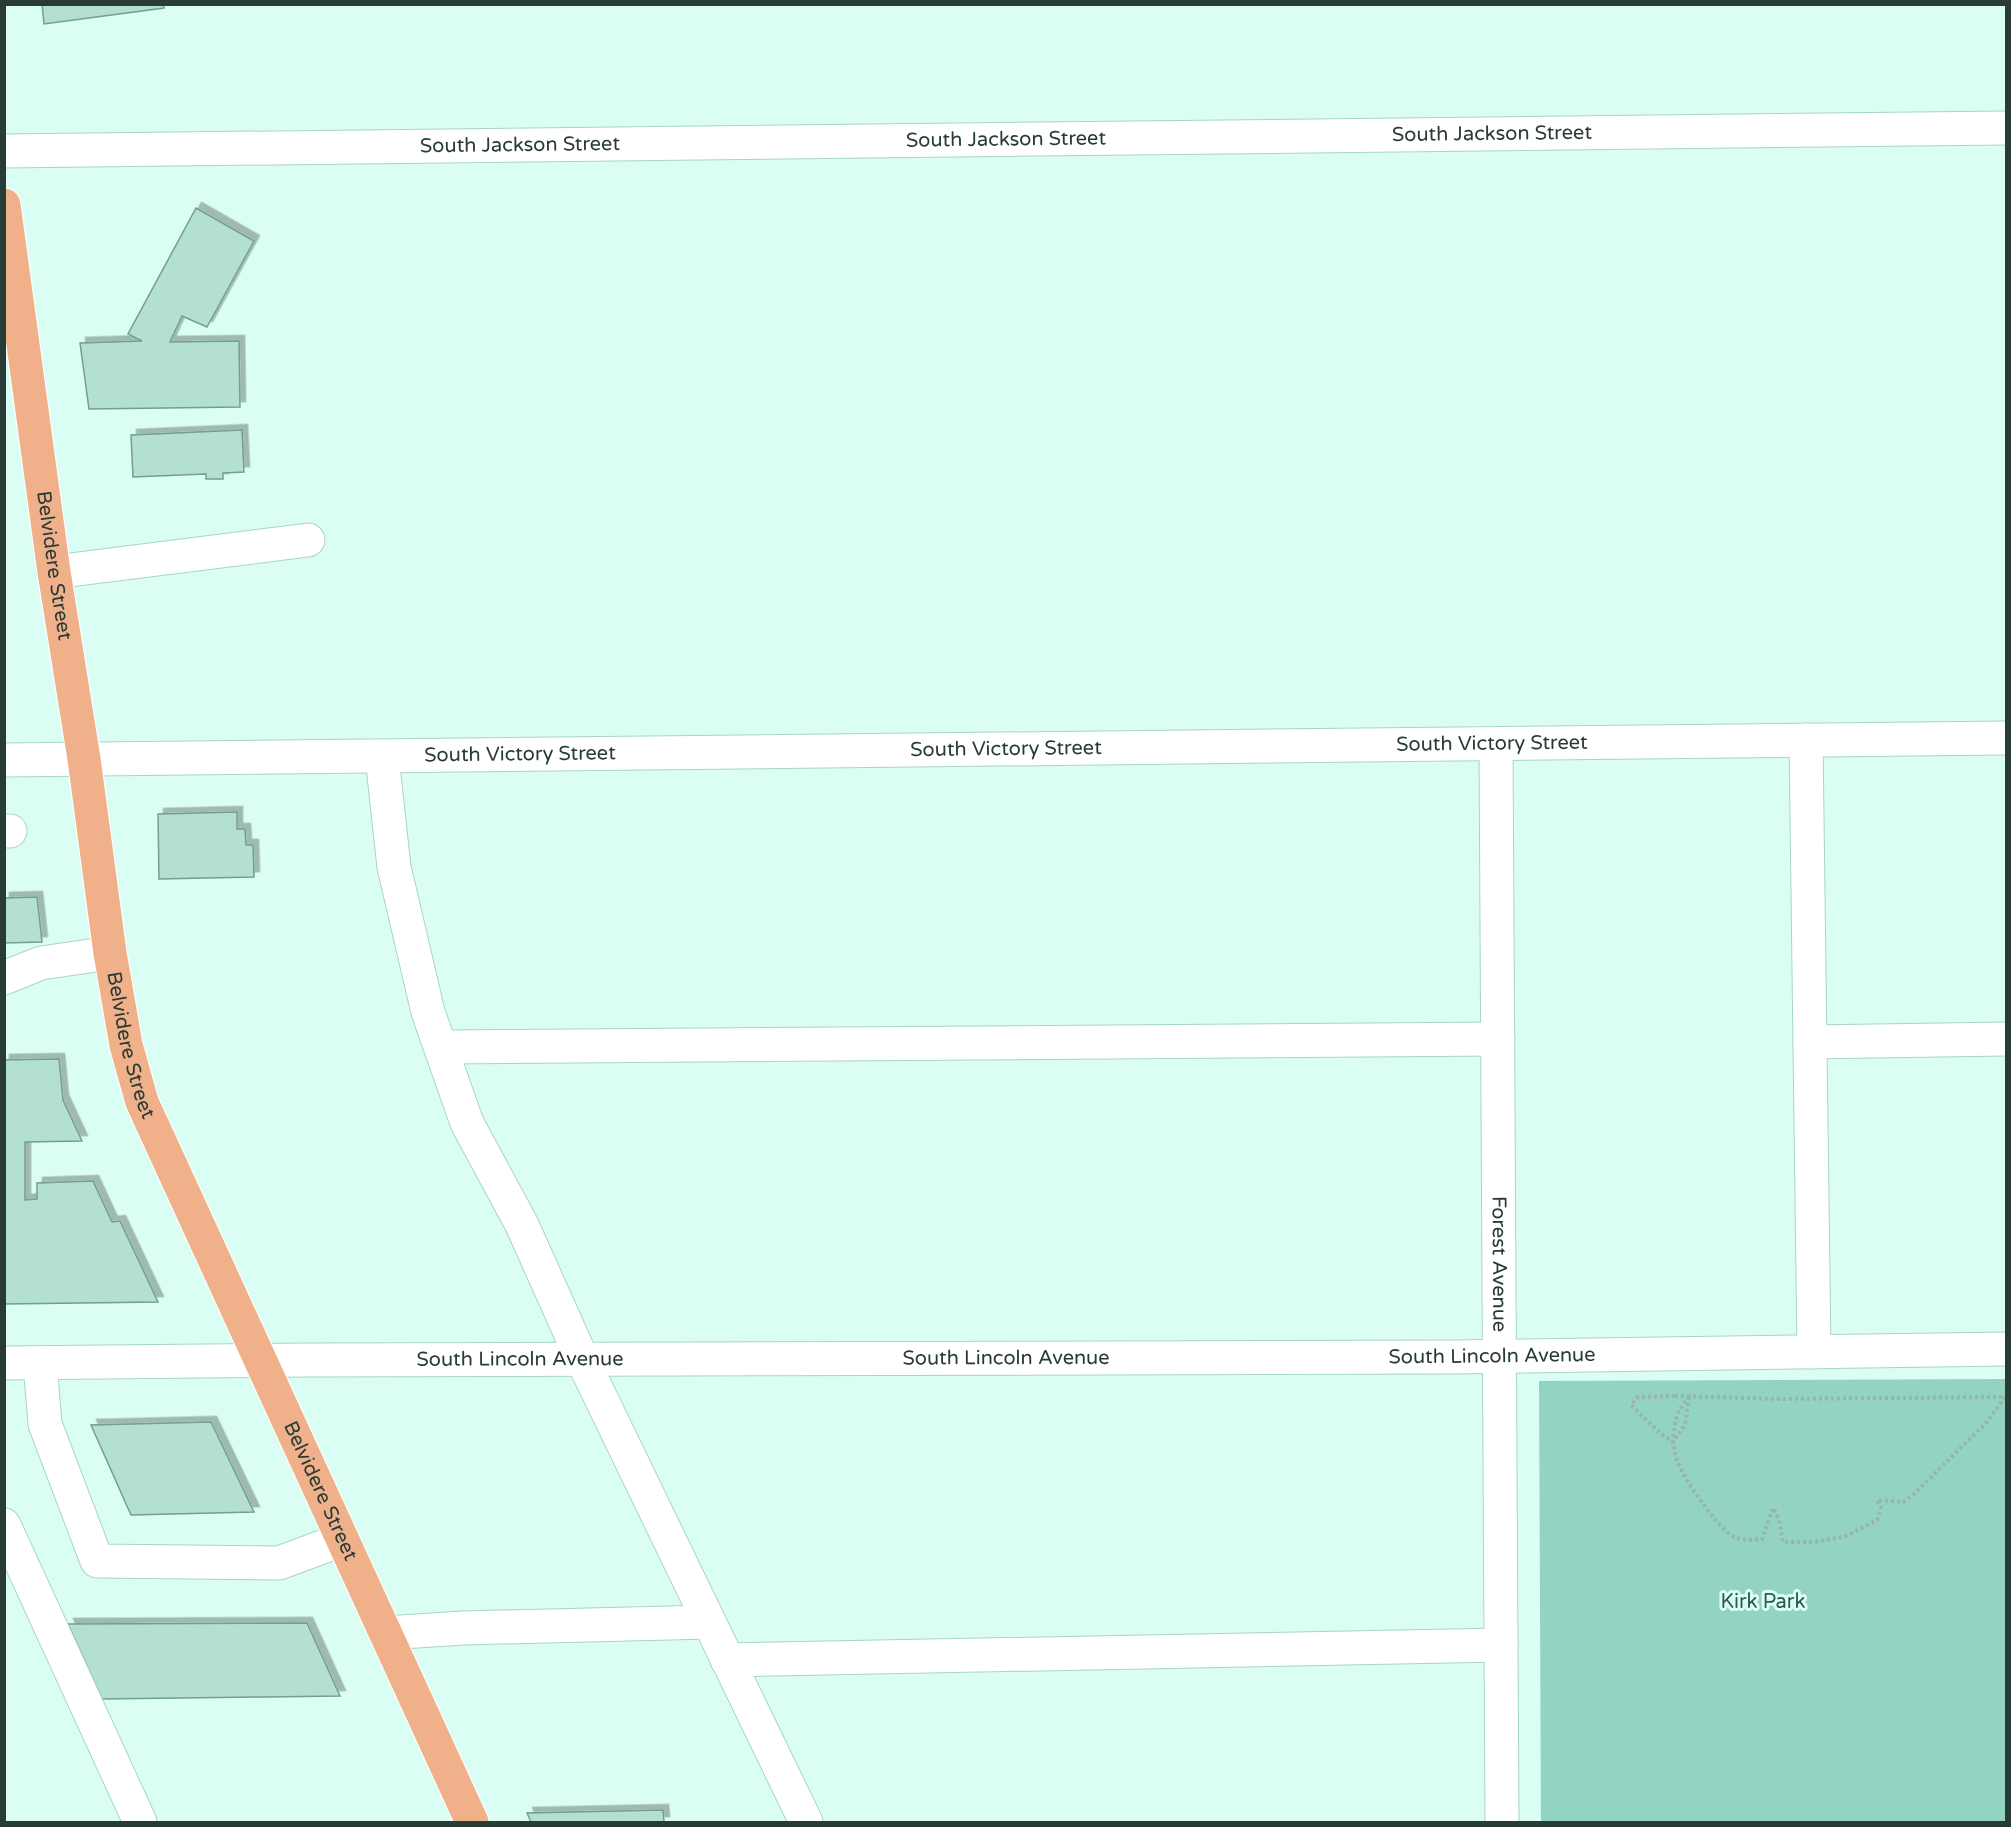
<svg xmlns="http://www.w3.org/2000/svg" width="2011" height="1827" viewBox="0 0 2011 1827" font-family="'Varela Round',sans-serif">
  <defs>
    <filter id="shadow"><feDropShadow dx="5.5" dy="-5.5" stdDeviation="0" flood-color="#0004"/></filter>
  </defs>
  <rect width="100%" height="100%" fill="#dafef4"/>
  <!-- green -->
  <path fill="#93d3c1" d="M2006,1379v443h-465l-2,-441z"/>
  <!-- building -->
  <path fill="#b3e0d3" stroke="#739e92" stroke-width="1.5" filter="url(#shadow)" d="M42,4h122v4l-120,16z
    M196,208l58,33 -47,86 -25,-11 -12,26 69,-1 1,66 -151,2 -9,-66 62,-2 -14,-7z
    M242,430l2,42 -21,1v6h-17v-5l-73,3 -2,-42z
    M237,812v17h8l1,16h7l1,32 -95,2 -1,-65z
    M37,897l5,45 -38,1v-45z
    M59,1059l4,41 19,41 -57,1v58l12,-1v-16l56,-2 19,41 8,-1 38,81 -154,2v-244z
    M211,1422l43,90 -123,3 -40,-90z
    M307,1623l33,73 -238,3 -34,-75z
    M663,1810l1,12h-133l-4,-9z"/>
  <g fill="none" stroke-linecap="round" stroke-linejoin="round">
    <defs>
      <g id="minor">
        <path id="s1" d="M4,151l2002,-23"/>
        <path d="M54,572l254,-32"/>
        <path d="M1806,740l8,612"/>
        <path id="s2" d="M1496,744l6,1078"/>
        <path d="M382,757l12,110 34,145 39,111 55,102 60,134 224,463"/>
        <path id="s3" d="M4,760l2002,-22"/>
        <path d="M4,831h6"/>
        <path d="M4,978l37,-15 69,-10"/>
        <path d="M1810,1042l196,-3"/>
        <path d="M441,1047l1057,-8"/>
        <path id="s4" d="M4,1363l305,-3 1142,-3 555,-8"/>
        <path d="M40,1363l5,61 52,137 182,2 62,-23"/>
        <path d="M4,1525l136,297"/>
        <path d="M386,1633l77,-5 246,-6"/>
        <path d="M727,1660l774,-15"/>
      </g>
      <g id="major">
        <path id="s5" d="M4,205l50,367 30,187 26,194 16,92 16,57 330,720"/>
      </g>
    </defs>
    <!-- minor casing -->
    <use href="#minor" stroke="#a8d5c8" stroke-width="35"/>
    <!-- major casing -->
    <use href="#major" stroke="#fff" stroke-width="35"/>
    <!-- path -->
    <path stroke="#98b5ad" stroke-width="4" stroke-dasharray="3 3" stroke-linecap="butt" d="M1675,1396l102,3 228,-2 -19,26 -73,72 -10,7 -26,-2 4,8 -4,12 -31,16 -30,6h-33l-4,-23 -6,-11 -11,31c-10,1 -22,2 -31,-4 -16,-11 -48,-57 -54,-75 -2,-6 -3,-12 -4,-18l-13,-9 -29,-28 7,-8z
      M1689,1397l-4,28 -12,17c2,-22 2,-29 16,-45z"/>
    <!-- minor -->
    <use href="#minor" stroke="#fff" stroke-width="33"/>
    <!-- major -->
    <use href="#major" stroke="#efb08a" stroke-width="33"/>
  </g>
  <g text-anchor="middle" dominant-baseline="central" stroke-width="6" stroke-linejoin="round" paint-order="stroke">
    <!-- street labels -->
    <g font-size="20" fill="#293b36" stroke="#dafef4">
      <text stroke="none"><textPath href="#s1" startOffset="1488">South Jackson Street</textPath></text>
      <text stroke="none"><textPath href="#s1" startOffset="1002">South Jackson Street</textPath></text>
      <text stroke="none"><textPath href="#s1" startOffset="516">South Jackson Street</textPath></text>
      <text stroke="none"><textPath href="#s5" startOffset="364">Belvidere Street</textPath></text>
      <text stroke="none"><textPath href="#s3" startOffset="1488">South Victory Street</textPath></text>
      <text stroke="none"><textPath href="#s3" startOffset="1002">South Victory Street</textPath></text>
      <text stroke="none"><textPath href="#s3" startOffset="516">South Victory Street</textPath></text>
      <text stroke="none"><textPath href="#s5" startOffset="850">Belvidere Street</textPath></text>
      <text stroke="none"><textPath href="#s2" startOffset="520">Forest Avenue</textPath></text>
      <text stroke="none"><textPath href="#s4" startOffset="1488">South Lincoln Avenue</textPath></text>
      <text stroke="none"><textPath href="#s4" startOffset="1002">South Lincoln Avenue</textPath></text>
      <text stroke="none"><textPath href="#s4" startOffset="516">South Lincoln Avenue</textPath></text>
      <text stroke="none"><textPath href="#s5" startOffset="1336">Belvidere Street</textPath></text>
    </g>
    <!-- park labels -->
    <g font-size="20" fill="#2a5b4f" stroke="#dafef4">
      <text x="1763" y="1602">Kirk Park</text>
    </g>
  </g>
  <!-- border -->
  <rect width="2011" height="1827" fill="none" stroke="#293b36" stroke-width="12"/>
</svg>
